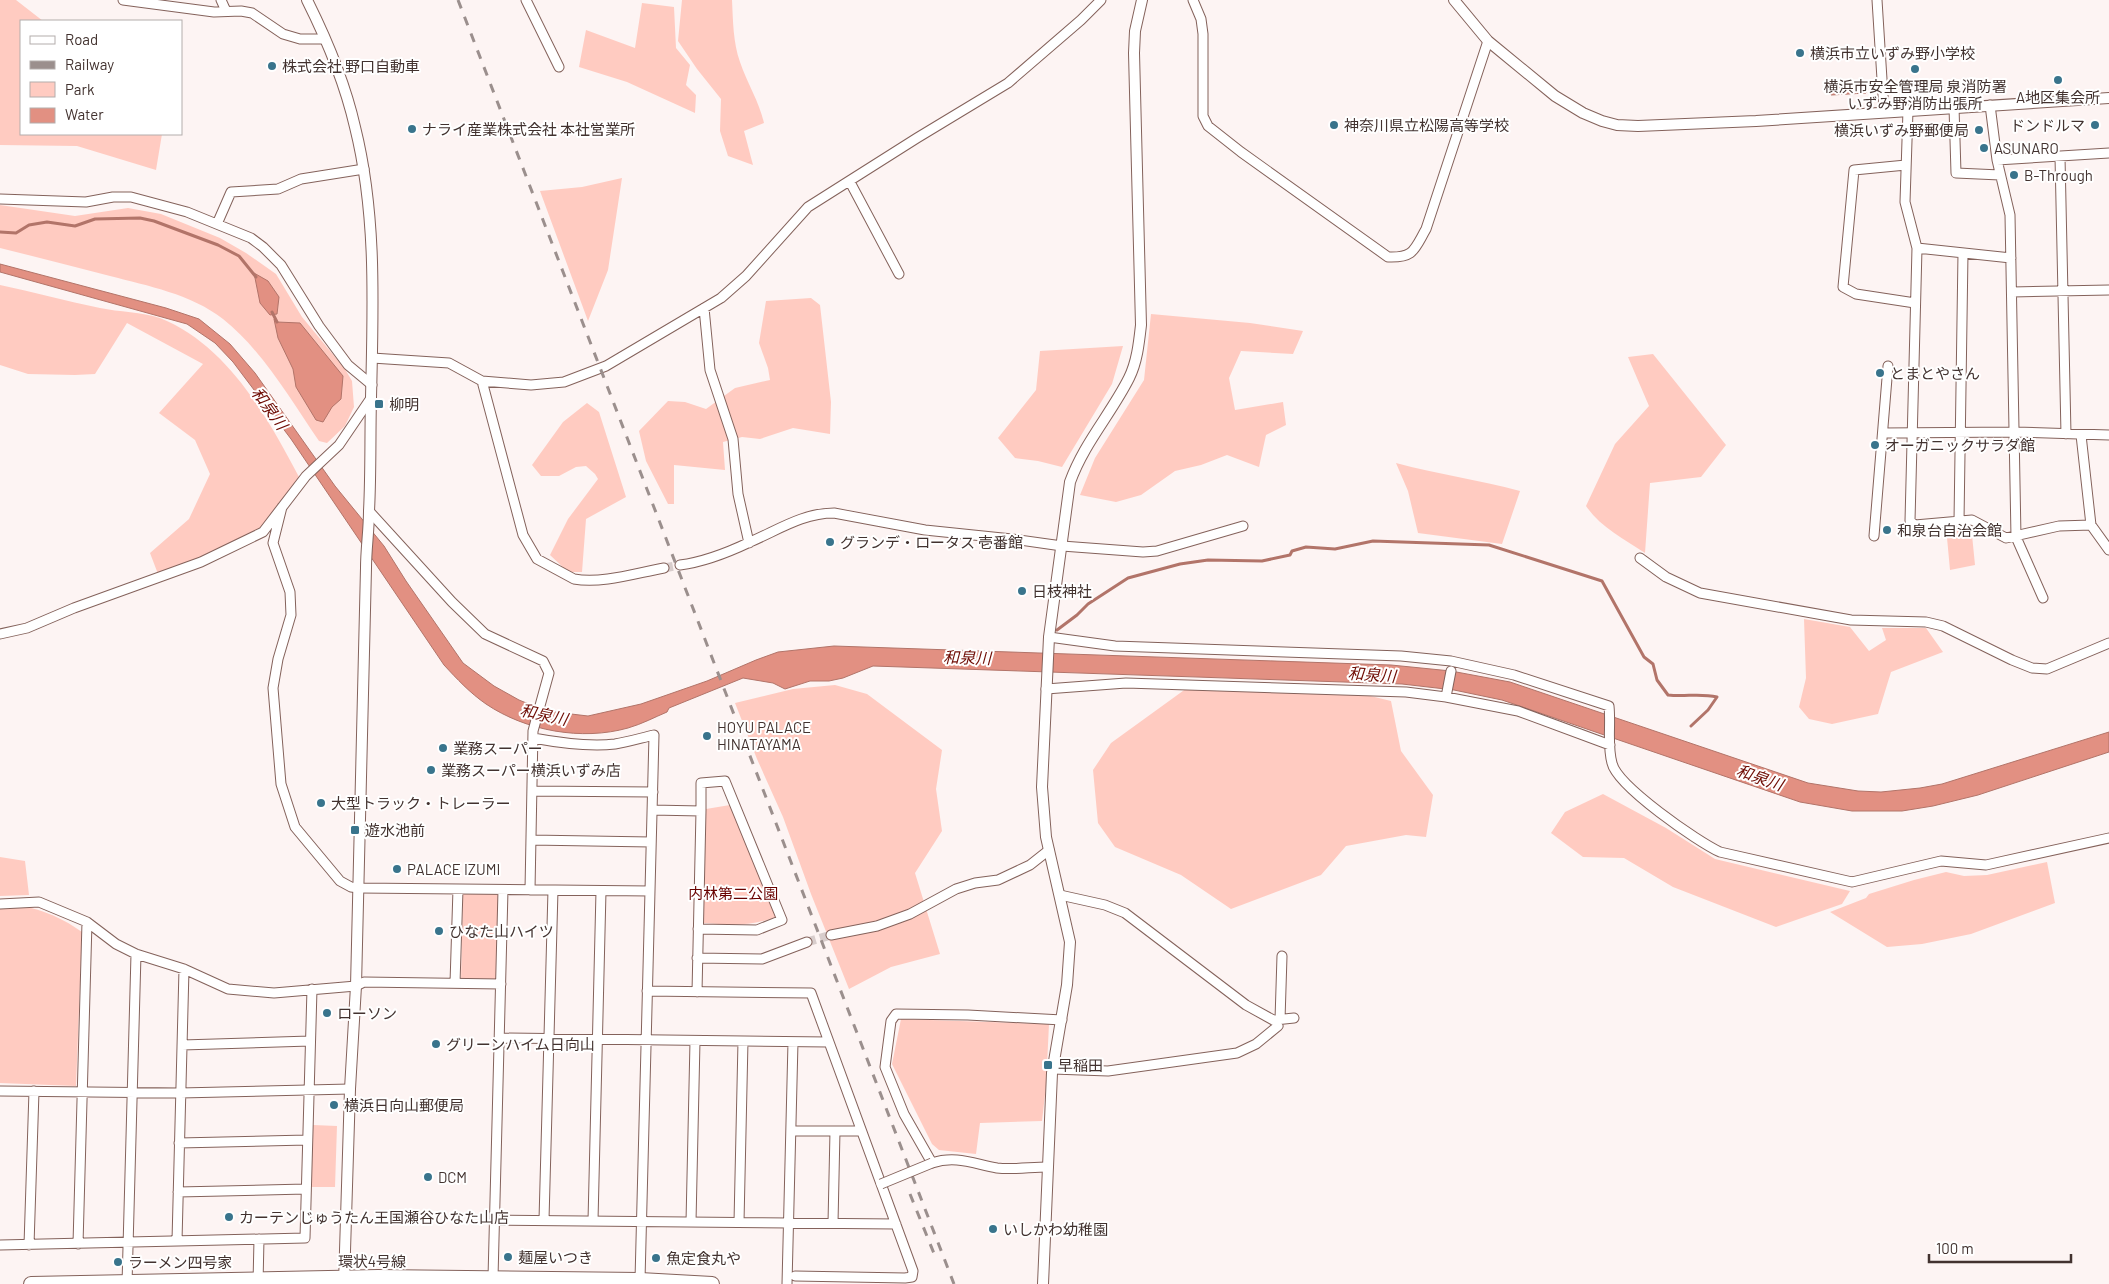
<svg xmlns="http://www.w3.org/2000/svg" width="2109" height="1284" viewBox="0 0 2109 1284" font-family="Barlow,'Noto Sans JP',sans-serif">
  <rect width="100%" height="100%" fill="#fdf4f3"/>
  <!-- green -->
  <path fill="#ffcbc1" d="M0,0h16l27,21h-22v113h141l-6,36 -79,-24 -77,-1z
    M682,0h50c1,20 1,43 8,62 7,21 19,39 24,61l-20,8 9,34 -25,-9 -8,-25 1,-32 -24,-30 -19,-28z
    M642,3l32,4 2,41 14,17 -4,20 10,10 -1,18 -68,-31 -48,-15 7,-37 49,18z
    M622,178l-14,92 -20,51 -48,-130 42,-4z
    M0,205l75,11 53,-8 33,6 59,24 26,15 30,21 26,43 43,52 7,12 2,26 -9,19 -18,17 -8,-2c-29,-42 -56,-90 -96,-122 -32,-25 -75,-33 -113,-43 -36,-9 -73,-19 -110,-28z
    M0,285c33,7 66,16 100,23 19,4 42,4 60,10 67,27 107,98 139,159l-33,49 -48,25 -60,23 -8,-21 39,-34 21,-45 -15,-34 -36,-27 44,-49 -76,-41 -32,51 -20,1 -47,-1 -28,-9z
    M811,298l9,7 11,97 -1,32 -37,-6 -33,11 -18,-2 -19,5 2,28 -51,-5v39h-6l-22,-43 -7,-30 29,-30 17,1 21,7 29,-21 35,-8 -2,-12 -9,-25 7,-42z
    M1151,314l99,9 53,8 -10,23 -52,-3 -12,27 6,32 48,-8 3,23 -20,10 -7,32 -32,-12 -26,10 -26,6 -34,24 -25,7 -36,-7 15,-37 49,-78z
    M1123,346l-11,38 -50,83 -24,-6 -23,-3 -17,-20 38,-48 4,-39z
    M1653,354l73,91 -25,32 -51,6 -5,70c-21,-14 -45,-26 -59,-47l29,-62 34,-38 -21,-49z
    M587,403l12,9 27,85 -40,22 -4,53h-14l-18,-17 18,-36 30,-40 -3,-5 -9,-8 -10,1 -17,9h-18l-9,-11 31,-43z
    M1396,463c41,11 83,17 124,28l-18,53 -84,-11 -10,-42z
    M1971,525l4,40 -25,5 -4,-43z
    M1804,619l46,8 19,24 17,-11 -4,-12h44l17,24 -52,20 -13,42 -46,10 -23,-5 -10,-12 7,-29z
    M835,685l32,9 75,56 -6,39 6,42 -27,42 25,81 -49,13 -42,22 -38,-95 -28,-77 -26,-58 -22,-56 58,-14z
    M1334,687l57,14 10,50 32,44 -7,42 -20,-2 -60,11 -25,29 -90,34 -50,-34 -66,-28 -17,-24 -5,-53 18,-27 76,-55z
    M1603,794l63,34 49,31 135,32 -8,13 -66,23 -103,-40 -49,-29 -41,-1 -32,-24 14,-21z
    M730,805l46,112c-27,10 -46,8 -73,6l3,-114z
    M0,857l25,4 4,34 -29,1z
    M2047,862l8,41 -84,31 -49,10 -35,3 -57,-35 36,-14 3,-4 45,-14 32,-8 18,4 23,-1z
    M463,893h35l-1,87 -36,-1z
    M0,903c28,1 59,12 82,29l-6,154 -76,-3z
    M901,1019l148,5 -3,62 -4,35 -62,2 -4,31 -37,-4 -7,-6 -40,-80z
    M313,1125l24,1 -2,61h-24z"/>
  <!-- water -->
  <path fill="#e29082" stroke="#b27469" d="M1866,83v10l-35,2 -1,-10z
    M0,264l166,44 33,11 31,25 25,29 80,113 49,60 22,35 57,82 31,23 25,14 27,11 42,5 53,-12 66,-23 49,-21 22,-8 56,-6 557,19 60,6 59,11 298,101 50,8 23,1 39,-4 22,-4 167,-52v20l-131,43 -45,11 -31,5h-50l-52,-9 -298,-102 -48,-10 -52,-6 -529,-18 -30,12 -14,3h-19l-25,8 -12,-6 -30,-5 -74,30 -2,4c-12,5 -25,12 -39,16 -46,13 -102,3 -142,-24 -16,-11 -29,-25 -42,-39l-153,-226 -58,-77 -18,-19 -28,-19 -187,-52z
    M254,273l14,8 11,16 -2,17 -7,1 -10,-12z
    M274,319l3,3 23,1 43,53 -2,23 -9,8 -9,15 -7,-2 -20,-33 -3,-18 -15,-31z"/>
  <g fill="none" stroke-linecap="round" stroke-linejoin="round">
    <!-- stream -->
    <path stroke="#b27469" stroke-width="3" d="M0,232l16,1 13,-8 18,-3 28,4 20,-7 45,-1 14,3 64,24 21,11 17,21
      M272,312l5,10
      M1057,630l20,-15 11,-11 40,-26 52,-14 28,-4 54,1 28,-6 2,-4 14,-4 29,2 38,-8 116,4 113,36 42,76 9,7 4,16 11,15c17,2 32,-2 49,2l-9,13 -17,16"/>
    <!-- minor-tunnel -->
    <path stroke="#d8cdcc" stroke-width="9" stroke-dasharray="9 4.5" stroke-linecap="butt" d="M664,568l16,-3
      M807,942l24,-7"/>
    <defs>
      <path id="minor" d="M123,0l91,12 27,-1 11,2 31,21 17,5h25
        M221,0l5,11
        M526,0l33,67
        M1193,0l8,19 2,15v82l5,10 33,26 147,105c26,1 26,-7 38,-28l62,-188
        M1877,0l7,111
        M1990,105l7,55 13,55 6,322 27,61
        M1954,107l2,66 44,2
        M1908,110l-3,92 12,46 -7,273 5,4 57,-5 34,18 53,-12 32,-1 18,25
        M2060,157l6,277
        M1997,160l112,-7
        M1906,165l-52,5 -11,117 13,7 59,9
        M850,182l49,92
        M0,199l86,3 27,-5h18l56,15 64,26 12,9 18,18 38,61 29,39 24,20
        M217,224l14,-32 47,-3 23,-10 63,-10
        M1917,248l94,10
        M2012,292l97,-2
        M704,308l6,62 23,69 5,55 11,49
        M372,358l77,5 33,18 49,4 33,-3 42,-16 115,-68 25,-22 62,-69 109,-69 91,-55 73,-63 20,-20
        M482,381l41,154 14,24 37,20c28,5 62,-6 90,-11
        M1883,433l132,-1 94,3
        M2081,435l10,90
        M282,507l-9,36 17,49 1,23 -13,44 -5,29 8,96 14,43 45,54 11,6 8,1 291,3
        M369,511l83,91 33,32 58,27 6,12 -16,58 -3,159
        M1959,521l4,-268
        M1874,536l14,-170
        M1640,558l26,19 34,16 151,27 75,2 17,4 69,34 20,8 15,1 62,-26
        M680,565c24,-3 49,-13 70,-23 28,-12 53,-29 84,-29l91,17 87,9 50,7 81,6 14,-1 86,-25
        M0,634l27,-6 47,-20 127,-46 62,-30 43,-56 33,-31 32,-47
        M1049,637l66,9 286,10 50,5 63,14 95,31c2,19 -2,39 3,57 5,23 86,79 108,89l132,30 89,-21 45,4 123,-27
        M1046,689l80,-6 280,9 40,5 72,14 92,34
        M1446,697l5,-26
        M533,738c27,5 55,9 82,6 13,-2 26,-6 39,-9l-14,545
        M532,791l121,1
        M652,810l49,1 -4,181
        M531,840l120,2
        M0,904l39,-2 48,20 29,22 20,10 48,15 44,20 46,4 82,-7 8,-4 137,2
        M698,929l59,1 25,-10 -57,-139 -24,2v28
        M831,935l46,-9 33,-12 46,-25 19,-6 23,-3 32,-15 19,-15
        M697,958l65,1 45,-17
        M455,983l3,-94
        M647,991l164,2 102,278 -1,6 -7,1 -110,-2
        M1275,1020l19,-2
        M1280,1020l2,-64
        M499,1038l329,4
        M182,1045l128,-4
        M1053,1069l55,2 129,-18 19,-9 22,-18 -3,-5 -29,-16 -121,-92 -20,-8 -45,-10
        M0,1091l180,2 170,-4
        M791,1131h70
        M179,1143l128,-3
        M1048,1167c-17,0 -35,3 -51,1 -23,-4 -41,-13 -65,-5l-28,-49 -19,-47 6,-46 5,-7 72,1 94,5
        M178,1192l128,-3
        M495,1220l401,4
        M544,1220l9,-330
        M593,1221l8,-330
        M691,1222l4,-181
        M739,1222l4,-181
        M833,1223l2,-92
        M177,1241l7,-272
        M78,1244l9,-322
        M0,1245l305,-7 7,-249
        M29,1245l5,-154
        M493,1278l10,-388
        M127,1284l9,-330
        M258,1284l1,-45
        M787,1284l6,-242"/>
      <path id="tertiary" d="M307,0c20,40 38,83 48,127 22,88 18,180 16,271 -1,38 0,75 -2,113 0,19 -3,38 -3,57l-10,418 -6,103 -6,194
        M1454,0l34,41 67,55 28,17 19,8 15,4 21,1 118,-5 353,-23
        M1043,1284l9,-211 15,-88 3,-43 -24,-105 -4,-50 7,-150 21,-155c14,-39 41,-68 59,-104 8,-16 10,-35 12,-53l-7,-272 1,-22 7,-31"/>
      <path id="primary" d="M31,1284l347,-7 262,3 72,4"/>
    </defs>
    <!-- minor casing -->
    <use href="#minor" stroke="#84625b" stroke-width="11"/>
    <!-- tertiary casing -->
    <use href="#tertiary" stroke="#84625b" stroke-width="12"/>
    <!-- primary casing -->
    <use href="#primary" stroke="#84625b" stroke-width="16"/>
    <!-- minor -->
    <use href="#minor" stroke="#fff" stroke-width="9"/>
    <!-- tertiary -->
    <use href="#tertiary" stroke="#fff" stroke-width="10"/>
    <!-- primary -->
    <use href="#primary" stroke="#fff" stroke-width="14"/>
    <!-- rail -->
    <path stroke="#9b8f8d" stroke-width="3" stroke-dasharray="9 9" stroke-linecap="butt" d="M458,0l496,1284
      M910,1194l25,62"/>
    <defs>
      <path id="minor-bridge" d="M881,1184l51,-21"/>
    </defs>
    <!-- minor-bridge casing -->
    <use href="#minor-bridge" stroke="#84625b" stroke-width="11" stroke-linecap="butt"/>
    <!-- minor-bridge -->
    <use href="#minor-bridge" stroke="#fff" stroke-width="9"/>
  </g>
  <!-- markers -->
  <g fill="#39748c" stroke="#fff" stroke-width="2">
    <circle cx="1800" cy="53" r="5"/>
    <circle cx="272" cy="66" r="5"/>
    <circle cx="1915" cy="69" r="5"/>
    <circle cx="2058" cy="80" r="5"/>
    <circle cx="1334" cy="125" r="5"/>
    <circle cx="2095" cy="125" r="5"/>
    <circle cx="412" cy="129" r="5"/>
    <circle cx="1979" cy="130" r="5"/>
    <circle cx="1984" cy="148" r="5"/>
    <circle cx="2014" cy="175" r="5"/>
    <circle cx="1880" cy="373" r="5"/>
    <rect x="374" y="399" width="10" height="10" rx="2.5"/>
    <circle cx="1875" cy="445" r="5"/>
    <circle cx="1887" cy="530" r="5"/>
    <circle cx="830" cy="542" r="5"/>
    <circle cx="1022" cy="591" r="5"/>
    <circle cx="707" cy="736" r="5"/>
    <circle cx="443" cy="748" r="5"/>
    <circle cx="431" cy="770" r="5"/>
    <circle cx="321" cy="803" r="5"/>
    <rect x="350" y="825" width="10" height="10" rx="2.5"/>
    <circle cx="397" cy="869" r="5"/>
    <circle cx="439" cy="931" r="5"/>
    <circle cx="327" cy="1013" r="5"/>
    <circle cx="436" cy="1044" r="5"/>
    <rect x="1043" y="1060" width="10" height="10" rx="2.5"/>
    <circle cx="334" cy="1105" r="5"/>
    <circle cx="428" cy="1177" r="5"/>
    <circle cx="229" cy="1217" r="5"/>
    <circle cx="993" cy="1229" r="5"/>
    <circle cx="508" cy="1257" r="5"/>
    <circle cx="656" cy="1258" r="5"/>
    <circle cx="118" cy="1262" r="5"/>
  </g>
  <g text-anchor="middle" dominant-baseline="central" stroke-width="4" stroke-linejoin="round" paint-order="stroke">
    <!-- poi labels -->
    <g font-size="15" fill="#42322f" stroke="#fff" text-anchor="start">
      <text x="1810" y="53">横浜市立いずみ野小学校</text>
      <text x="282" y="66">株式会社 野口自動車</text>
      <text x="1915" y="86" text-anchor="middle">横浜市安全管理局 泉消防署<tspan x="1915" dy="17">いずみ野消防出張所</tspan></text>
      <text x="2058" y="97" text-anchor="middle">A地区集会所</text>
      <text x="1344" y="125">神奈川県立松陽高等学校</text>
      <text x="2085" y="125" text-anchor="end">ドンドルマ</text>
      <text x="422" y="129">ナライ産業株式会社 本社営業所</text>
      <text x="1969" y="130" text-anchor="end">横浜いずみ野郵便局</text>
      <text x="1994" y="148">ASUNARO</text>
      <text x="2024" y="175">B-Through</text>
      <text x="1890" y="373">とまとやさん</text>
      <text x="389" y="404">柳明</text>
      <text x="1885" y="445">オーガニックサラダ館</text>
      <text x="1897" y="530">和泉台自治会館</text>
      <text x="840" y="542">グランデ・ロータス 壱番館</text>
      <text x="1032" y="591">日枝神社</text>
      <text x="717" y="727">HOYU PALACE<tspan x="717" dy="17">HINATAYAMA</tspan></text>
      <text x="453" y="748">業務スーパー</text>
      <text x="441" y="770">業務スーパー横浜いずみ店</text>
      <text x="331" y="803">大型トラック・トレーラー</text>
      <text x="365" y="830">遊水池前</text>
      <text x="407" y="869">PALACE IZUMI</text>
      <text x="449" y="931">ひなた山ハイツ</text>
      <text x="337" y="1013">ローソン</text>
      <text x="446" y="1044">グリーンハイム日向山</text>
      <text x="1058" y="1065">早稲田</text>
      <text x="344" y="1105">横浜日向山郵便局</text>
      <text x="438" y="1177">DCM</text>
      <text x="239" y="1217">カーテンじゅうたん王国瀬谷ひなた山店</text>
      <text x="1003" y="1229">いしかわ幼稚園</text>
      <text x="518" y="1257">麺屋いつき</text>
      <text x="666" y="1258">魚定食丸や</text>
      <text x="128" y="1262">ラーメン四号家</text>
    </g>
    <!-- park labels -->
    <g font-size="15" fill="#680200" stroke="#fff">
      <text x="733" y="893">内林第二公園</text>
    </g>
    <!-- street labels -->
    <g font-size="15" fill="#42322f" stroke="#fff">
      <text x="372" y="1261">環状4号線</text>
    </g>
    <!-- water labels -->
    <g font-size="16" font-style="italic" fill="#6f0c04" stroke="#fff">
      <text transform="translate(270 408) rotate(54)">和泉川</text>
      <text transform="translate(967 657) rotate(1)">和泉川</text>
      <text transform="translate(1372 674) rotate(4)">和泉川</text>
      <text transform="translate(544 714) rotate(12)">和泉川</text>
      <text transform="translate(1760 777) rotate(19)">和泉川</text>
    </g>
  </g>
  <!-- legend -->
  <rect x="20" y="20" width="162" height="115" fill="#ffffff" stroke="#b3adac"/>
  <rect x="30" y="36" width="25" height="8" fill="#ffffff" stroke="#b3adac"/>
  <text x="65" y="45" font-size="15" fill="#42322f">Road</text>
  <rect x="30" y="61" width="25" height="8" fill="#9b8f8d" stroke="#b3adac"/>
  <text x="65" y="70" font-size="15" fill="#42322f">Railway</text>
  <rect x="30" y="82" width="25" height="15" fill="#ffcbc1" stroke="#b3adac"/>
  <text x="65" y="95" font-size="15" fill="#42322f">Park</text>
  <rect x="30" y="108" width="25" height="15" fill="#e29082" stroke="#b3adac"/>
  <text x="65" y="120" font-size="15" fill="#42322f">Water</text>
  <!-- scale -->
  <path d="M1929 1254v8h142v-8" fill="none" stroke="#42322f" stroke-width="2.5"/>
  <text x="1936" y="1254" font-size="15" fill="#42322f" stroke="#ffffff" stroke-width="4" paint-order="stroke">100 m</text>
</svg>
